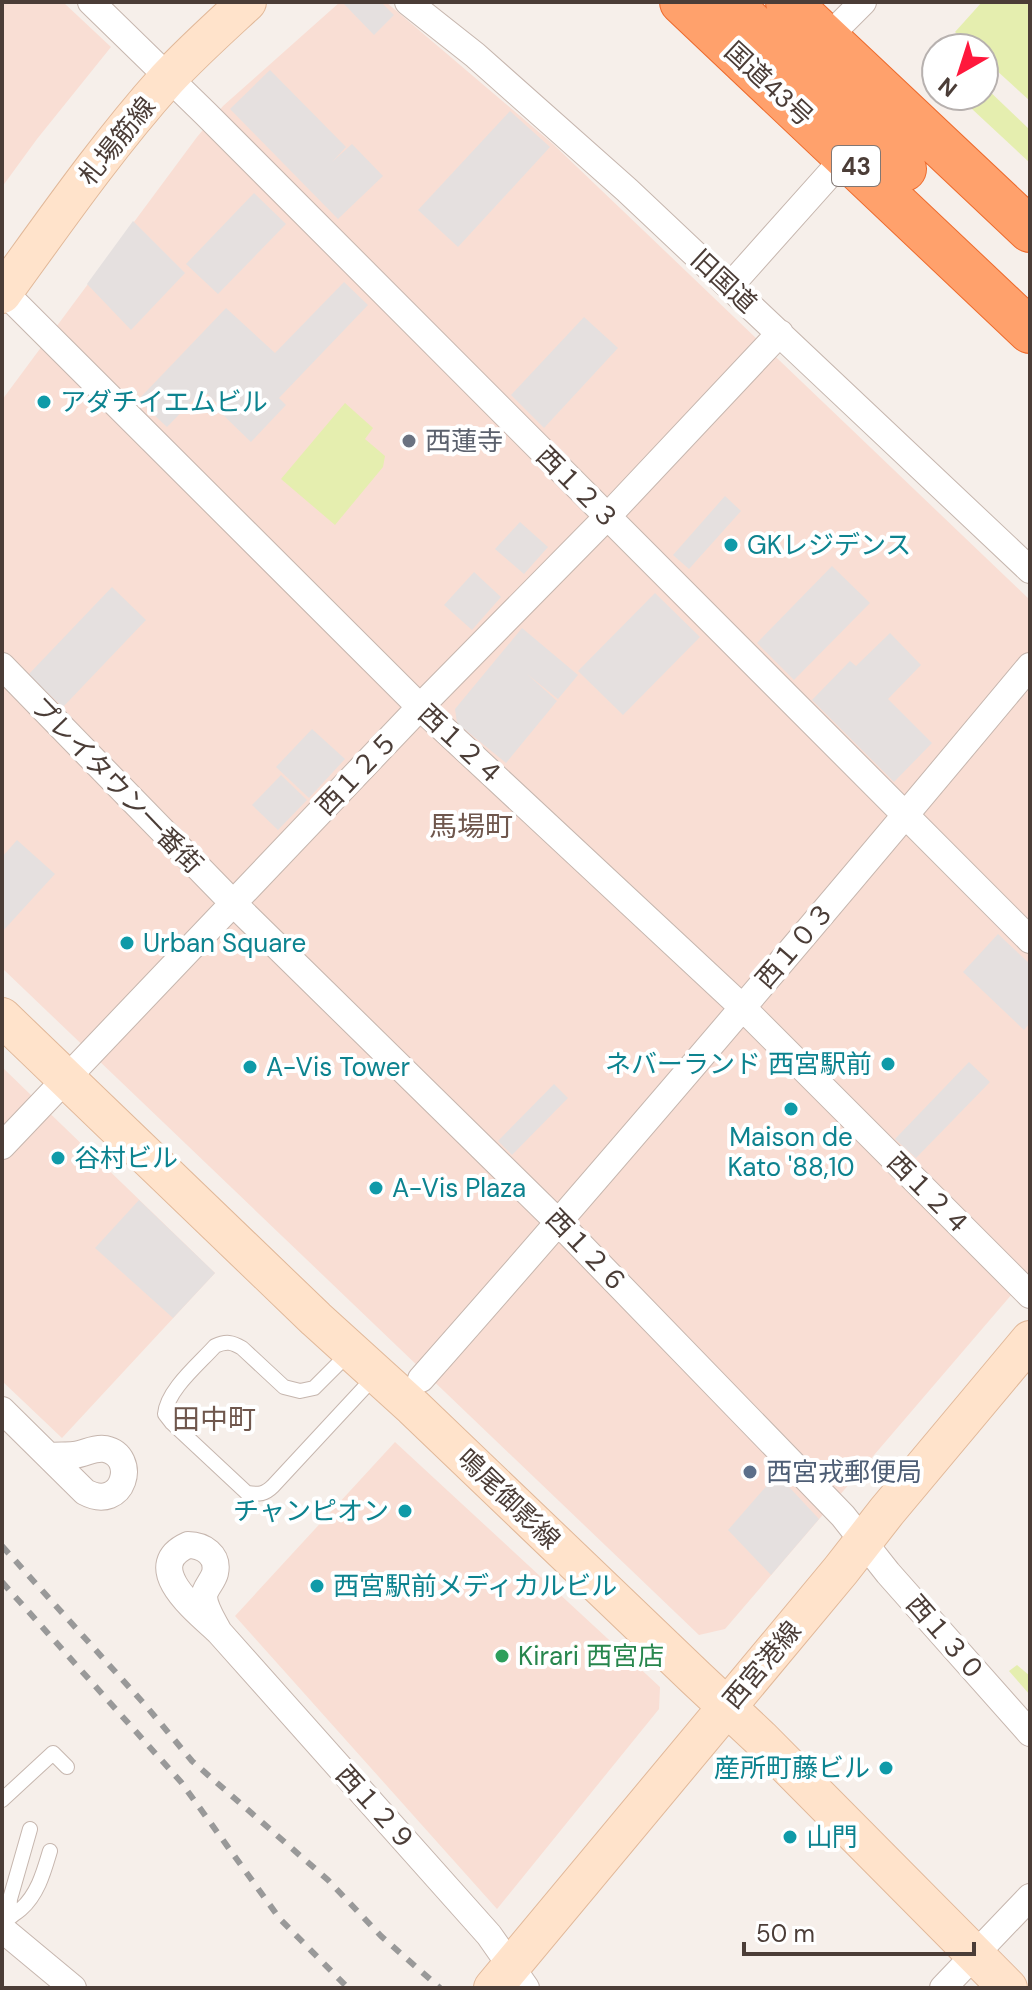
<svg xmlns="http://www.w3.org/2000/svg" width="1032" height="1990" viewBox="0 0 1032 1990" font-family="'DM Sans','Noto Sans JP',sans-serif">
  <rect width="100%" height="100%" fill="#f6efea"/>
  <!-- commercial -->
  <path fill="#f9ded4" d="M2,2h61l48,45 -74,92 -35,48z
    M340,2h46l167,142 477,456v673l-305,356 -26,6 -697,-667v-568l195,-263 26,-31z
    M2,1067l213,206 -153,165 -60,-57z
    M395,1442l265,245 -1,22 -162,200 -262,-293z"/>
  <!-- green -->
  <path fill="#e5eeaf" d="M982,2h48v99l-46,-42v-11h-11l-18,-16z
    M984,86l46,44v33l-72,-67h26z
    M345,403l28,25 -8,11 20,17 -2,11 -48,58 -54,-46z
    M1017,1665l13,11v19l-21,-24z"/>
  <!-- parking -->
  <path fill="#e5e0df" d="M342,2h39l13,13 -20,20z
    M270,70l76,77 -14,15 20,-18 31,32 -45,43 -108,-110z
    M510,111l40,36 -92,100 -40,-37z
    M254,193l32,31 -68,70 -32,-30z
    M133,221l52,52 -54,57 -44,-46z
    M344,282l24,23 -89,93 7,7 -35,37 -31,-30 2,-4 -19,-18 -36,37 -29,-27 88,-92 49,45z
    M584,317l34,31 -74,80 -33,-33z
    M725,496l16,15 -52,58 -16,-14z
    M520,522l28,25 -24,27 -29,-25z
    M832,566l38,37 -76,77 -37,-37z
    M474,572l27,25 -29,33 -28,-25z
    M112,587l34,33 -83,87 -35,-32z
    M655,593l45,44 -77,78 -45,-44z
    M522,628l56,47 -20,24 -31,-25 30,27 -51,62 -49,-40 -2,-14z
    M890,633l31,32 -33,34 44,44 -38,39 -82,-82 38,-39 6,5z
    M312,729l33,30 -36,39 -33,-31z
    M281,775l26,25 -29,30 -26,-25z
    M17,840l38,34 -53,58v-75z
    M998,934l32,30v59l-6,7 -61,-58z
    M969,1062l21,20 -74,76 -21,-19z
    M554,1084l14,14 -56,57 -14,-14z
    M139,1200l76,73 -42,45 -78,-70z
    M777,1474l42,45 -48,56 -43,-45z"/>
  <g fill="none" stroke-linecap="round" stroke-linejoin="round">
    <defs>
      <path id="lane" d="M351,1351l-37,37 -14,3 -16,-4 -42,-39c-10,-6 -16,-7 -27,-2 -16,18 -48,44 -50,68l7,9 75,70c12,2 18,1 26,-7l104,-112
        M2,1800l51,-47 14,14
        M9,1916l1,-17 20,-70
        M2,1926c8,-11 11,-10 19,-17 17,-15 23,-38 29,-58"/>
      <path id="street" d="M91,2l115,112 824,826
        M408,2l67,53 152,135 403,380
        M841,24l22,-22
        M730,286l116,-130
        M2,290l418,417 322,300 288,288
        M2,666l231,237 326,320 284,293 45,57 142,160
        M2,1146l418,-439 187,-190 173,-184
        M421,1379c207,-234 409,-473 609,-713
        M2,1410l83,82c39,21 54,-36 20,-43 -11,-2 -20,5 -31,6 -8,1 -17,0 -25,1
        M188,1545c15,0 31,10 27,28 -2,8 -10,15 -11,23 0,12 10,26 15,36 -20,-19 -80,-65 -31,-87z
        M219,1632l270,303 37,53
        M2,1929l71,59
        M943,1988l87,-91"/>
      <path id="secondary" d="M2,294c53,-73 105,-148 165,-215 25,-27 53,-52 80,-77
        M2,1017l314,302 97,88 283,271 64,60 248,250
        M493,1988l348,-418 46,-59 143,-171"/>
      <path id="highway" d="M682,2l348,329
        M728,2l176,167
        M788,2l242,228"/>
    </defs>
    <!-- lane casing -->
    <use href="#lane" stroke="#c6b6ae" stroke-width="16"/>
    <!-- street casing -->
    <use href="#street" stroke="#c6b6ae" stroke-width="28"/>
    <!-- secondary casing -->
    <use href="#secondary" stroke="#e1b899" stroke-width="40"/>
    <!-- highway casing -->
    <use href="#highway" stroke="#ed6b2d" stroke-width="46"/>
    <!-- lane -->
    <use href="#lane" stroke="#fff" stroke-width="14"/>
    <!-- street -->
    <use href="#street" stroke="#fff" stroke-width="26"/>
    <!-- secondary -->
    <use href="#secondary" stroke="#ffe3cb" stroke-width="38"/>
    <!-- highway -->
    <use href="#highway" stroke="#ffa16c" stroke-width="44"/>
    <!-- rail -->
    <path stroke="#999" stroke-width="6" stroke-dasharray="10 10" stroke-linecap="butt" d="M2,1546l145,161 45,54 136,119 53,56 59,52
      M2,1582l179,200 99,137 68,69"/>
  </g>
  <!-- markers -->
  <g fill="#0f9aa8" stroke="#fff" stroke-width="3">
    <circle cx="44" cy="402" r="8"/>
    <circle cx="731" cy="545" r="8"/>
    <circle cx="127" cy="943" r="8"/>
    <circle cx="888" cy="1064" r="8"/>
    <circle cx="250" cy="1067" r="8"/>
    <circle cx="791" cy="1109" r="8"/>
    <circle cx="58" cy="1158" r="8"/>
    <circle cx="376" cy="1188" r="8"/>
    <circle cx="405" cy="1511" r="8"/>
    <circle cx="317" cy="1586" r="8"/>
    <circle cx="886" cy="1768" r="8"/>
    <circle cx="790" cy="1837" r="8"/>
  </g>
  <circle fill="#6b7280" stroke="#fff" stroke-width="3" cx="409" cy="441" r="8"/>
  <circle fill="#5c6f8a" stroke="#fff" stroke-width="3" cx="750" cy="1472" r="8"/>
  <circle fill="#2e9e5b" stroke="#fff" stroke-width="3" cx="502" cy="1656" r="8"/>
  <g text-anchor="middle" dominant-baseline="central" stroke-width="8" stroke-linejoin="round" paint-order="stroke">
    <!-- shield labels -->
    <rect fill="#fff" stroke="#817773" stroke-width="2" x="832" y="146" width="48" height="40" rx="6"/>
    <g font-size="24" font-weight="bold" fill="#4b3d37">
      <text x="856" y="166">43</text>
    </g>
    <!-- street labels -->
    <g font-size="26" fill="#4b3d37" stroke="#fff">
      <text transform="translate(769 84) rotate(43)">国道43号</text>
      <text transform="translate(117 141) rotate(-51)">札場筋線</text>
      <text transform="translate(724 281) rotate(43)">旧国道</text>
      <text transform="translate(578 488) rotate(45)">西１２３</text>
      <text transform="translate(461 745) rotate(43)">西１２４</text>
      <text transform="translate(357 773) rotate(-46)">西１２５</text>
      <text transform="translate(117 785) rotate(46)">プレイタウン一番街</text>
      <text transform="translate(795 945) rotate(-49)">西１０３</text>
      <text transform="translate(929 1194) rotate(45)">西１２４</text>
      <text transform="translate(587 1251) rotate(46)">西１２６</text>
      <text transform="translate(509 1499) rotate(44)">鳴尾御影線</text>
      <text transform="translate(946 1638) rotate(49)">西１３０</text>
      <text transform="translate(762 1665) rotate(-50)">西宮港線</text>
      <text transform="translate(376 1808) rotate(48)">西１２９</text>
    </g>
    <!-- culture labels -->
    <g font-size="26" fill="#0d838f" stroke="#fff" text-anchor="start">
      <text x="60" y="402">アダチイエムビル</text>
      <text x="747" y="545">GKレジデンス</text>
      <text x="143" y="943">Urban Square</text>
      <text x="872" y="1064" text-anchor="end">ネバーランド 西宮駅前</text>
      <text x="266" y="1067">A-Vis Tower</text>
      <text x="791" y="1137" text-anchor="middle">Maison de<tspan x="791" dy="30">Kato '88,10</tspan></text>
      <text x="74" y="1158">谷村ビル</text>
      <text x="392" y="1188">A-Vis Plaza</text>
      <text x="389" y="1511" text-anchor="end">チャンピオン</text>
      <text x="333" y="1586">西宮駅前メディカルビル</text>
      <text x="870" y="1768" text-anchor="end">産所町藤ビル</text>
      <text x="806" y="1837">山門</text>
    </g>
    <!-- worship labels -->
    <g font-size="26" fill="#5b616d" stroke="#fff" text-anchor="start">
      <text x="425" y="441">西蓮寺</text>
    </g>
    <!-- service labels -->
    <g font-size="26" fill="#4e5e75" stroke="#fff" text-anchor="start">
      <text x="766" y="1472">西宮戎郵便局</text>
    </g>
    <!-- leisure labels -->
    <g font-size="26" fill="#27864d" stroke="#fff" text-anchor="start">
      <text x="518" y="1656">Kirari 西宮店</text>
    </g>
    <!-- neighbourhood labels -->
    <g font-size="28" fill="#6f574d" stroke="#fff">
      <text x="471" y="826">馬場町</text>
      <text x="214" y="1419">田中町</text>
    </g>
  </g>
  <!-- border -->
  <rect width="1032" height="1990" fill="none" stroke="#4b3d37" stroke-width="8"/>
  <!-- north arrow -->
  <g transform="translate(960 72) rotate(219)"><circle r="38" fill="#ffffff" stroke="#b7b1af" stroke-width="2"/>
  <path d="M0-6L14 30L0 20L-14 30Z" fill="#ff183c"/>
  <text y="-12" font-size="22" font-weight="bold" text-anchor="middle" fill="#4b3d37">N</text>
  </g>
  <!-- scale -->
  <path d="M744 1942v12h230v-12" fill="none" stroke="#4b3d37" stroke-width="4"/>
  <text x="756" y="1942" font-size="24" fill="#4b3d37" stroke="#ffffff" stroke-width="6" paint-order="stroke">50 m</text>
</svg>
